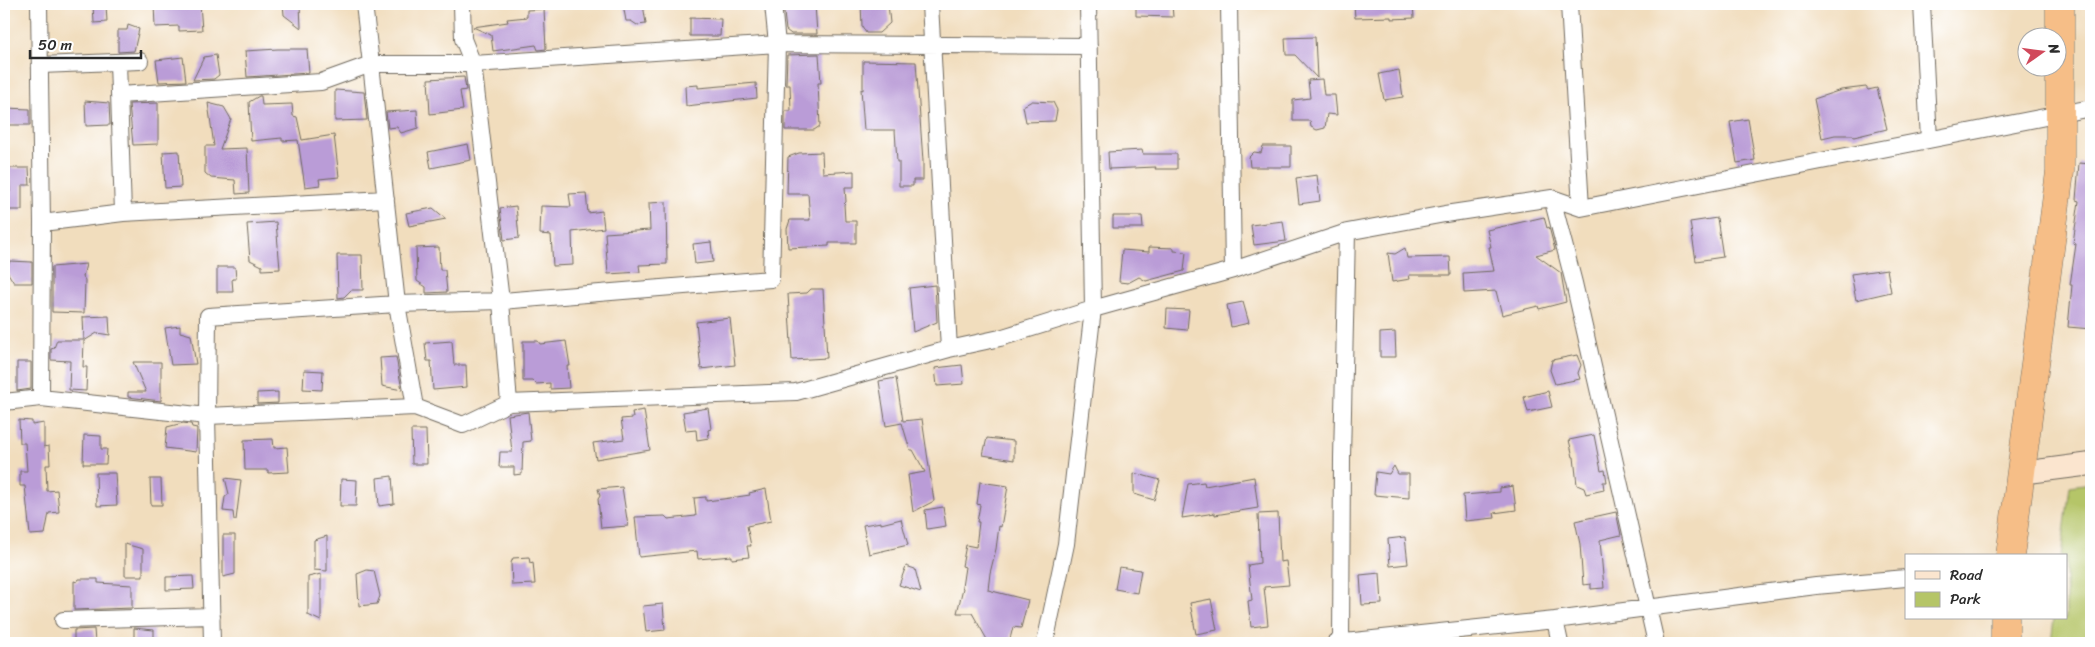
<svg xmlns="http://www.w3.org/2000/svg" width="2095" height="647" viewBox="0 0 2095 647" font-family="Sriracha,sans-serif">
  <rect width="100%" height="100%" fill="#fff"/>
  <filter id="ink" filterUnits="userSpaceOnUse"><feTurbulence type="fractalNoise" baseFrequency=".02" numOctaves="2"/><feDisplacementMap in="SourceGraphic" scale="10" xChannelSelector="R" yChannelSelector="G"/><feConvolveMatrix kernelMatrix="1 2 1 2 8 2 1 2 1" color-interpolation-filters="sRGB"/></filter>
  <filter id="wash" filterUnits="userSpaceOnUse"><feTurbulence type="fractalNoise" baseFrequency=".0096" numOctaves="4" result="noise"/><feDisplacementMap in="SourceGraphic" scale="20" xChannelSelector="R" yChannelSelector="G"/><feGaussianBlur stdDeviation="1.12" result="paint"/><feColorMatrix in="noise" values="0 0 0 0 0 0 0 0 0 0 0 0 0 0 0 0 0 1.4 0 .05"/><feComposite in="paint" operator="in"/></filter>
  <g filter="url(#wash)">
    <rect width="100%" height="100%" fill="#f1ddbd"/>
    <!-- green -->
    <path fill="#b5c567" stroke="#707849" d="M2091,483v160h-40l3,-25h12v-62h-5l9,-70z"/>
    <g id="blocks">
      <!-- building -->
      <path fill="#ba9cd7" d="M93,4h13l1,18 -13,1z
        M154,4h46l2,26 -23,1v-5l-24,1z
        M283,4h17l1,24 -17,-13z
        M623,4h20l3,20 -9,1 -6,-4h-5z
        M783,4h32l2,30h-26l-5,-4z
        M861,4h27l2,19 -11,10h-13l-4,-7z
        M1136,4h36l1,13 -37,-1z
        M1354,4h59l1,14 -23,1v-2l-36,1z
        M544,9l2,40 -8,1 -2,-5 -43,6 -2,-16 -18,-8 35,-5 -1,-3 20,-2v-7z
        M690,18l31,1 -1,17h-30z
        M128,25l11,4 -5,22 -16,1v-22h9z
        M1315,37l2,41 -22,-23h-9l-1,-17z
        M278,49h29l2,24 -62,4 -2,-26z
        M819,54l2,29h-3l2,43 -6,4h-29v-19h6l-1,-26h-4l1,-30z
        M216,55l3,20 -5,4 -21,1 11,-23z
        M183,57l3,24 -27,1 -3,-22z
        M863,61l53,1 7,99v19h-10v6h-14v-24h-2l-2,-32h-31l-3,-41 2,1z
        M1399,70l4,27 -19,3 -5,-26z
        M464,77l2,13 -6,1 3,19 -33,4 -2,-35z
        M1322,79l2,16h11l2,20 -10,-1 -2,14 -8,2 -6,-3 -1,-6h-17v-21l17,-2 -2,-18z
        M756,83l1,15 -71,8 -1,-20 13,-1v3z
        M1866,87l2,3 9,-2 10,41 -33,8 -1,-2h-18l-13,3 -8,-39 27,-9z
        M335,90l29,2 3,28 -32,1z
        M259,96h2l1,9 30,-1 1,12 4,1 5,23 32,-5 5,42 -20,2 1,6 -15,2 -7,-47 -16,1v-3l-31,3 -2,-39z
        M85,101l24,2 1,22 -24,1z
        M1032,101l21,1 4,8 -2,11 -29,1 -3,-16z
        M158,103v41l-25,1 -4,-41z
        M208,103l16,4 7,12 -11,30 27,-1 2,45 -13,1 -1,-14 -24,-2 -6,-5v-27h9z
        M4,108l26,1v16h-26z
        M417,110l1,18 -17,5 -4,-6 -9,1 -2,-16z
        M1748,119l7,41 -18,3 -7,-41z
        M468,144l3,16 -40,8 -3,-16z
        M1263,146h28v21h-41l-1,-10 5,-5 7,1z
        M1142,150l1,4h34v15h-22l1,-2 -47,2 -1,-17z
        M179,151l2,36 -16,1 -2,-36z
        M822,152l1,21 31,-2v16h-9l1,15 -2,2 1,17h11v22h-27v3l-41,2 -1,-19 3,-9h20l-2,-26h-21l1,-37 11,-4z
        M2079,163l12,1v165l-23,-2 4,-42h-2l6,-41 -3,-1 6,-42 -3,-1z
        M9,168h20l1,17h-8v25h-17v-18h5z
        M1317,175l3,26 -21,3 -3,-26z
        M586,193l2,20 14,-2 2,17 -32,4 1,33 -20,1 -2,-31 -11,-1 1,-28 30,1 -2,-13z
        M666,202l1,62 -28,1 1,7 -32,2 -3,-41 45,-3 -1,-27z
        M516,206l3,32 -15,2 -4,-32z
        M433,208l13,11 -37,7 -3,-13z
        M1113,216h29l1,12h-30z
        M1544,217l3,11 2,-1 6,23 -19,5 25,18 5,29 -27,7 -1,-3 -36,9 -6,-24 -32,2 -1,-20 31,-2 -5,-24h2l-4,-17z
        M1717,218l6,39 -27,4 -6,-39z
        M1283,221l3,20 -32,4 -3,-20z
        M276,222l4,47 -18,1v-4l-12,-6 -3,-36z
        M711,242l2,20 -18,2 -2,-20z
        M439,247l1,23h5l2,22 -21,1v-6l-9,-6 -1,-33z
        M1149,247l25,1v3l12,1 -2,19 -38,10 -7,-4 -11,6 -9,-1 3,-32 27,2z
        M1405,248l2,10 43,-1 1,18h-42l1,4 -18,3 -4,-29 7,1z
        M337,255h25l1,35h-12l-7,7 -6,1z
        M10,261l22,1v21h-18l-8,-13z
        M86,264l-3,13 2,3 -1,33 -32,-1v-45z
        M217,267h18l1,12h-4l1,13h-16z
        M1887,269l4,23 -35,8 -5,-26z
        M935,285l2,37 -24,10 -4,-44z
        M811,289h12l4,69 -35,2 -4,-66 19,-1z
        M1243,302l6,21 -18,4 -4,-22z
        M1167,309l22,1 -2,20 -21,-2z
        M109,316l1,19 -13,-2 -13,8 -1,26h4l-1,24 -17,-1 1,-29 -19,-1v-11l3,-1 3,-8h27l-1,-23z
        M730,318l5,47 -34,4 -5,-47z
        M180,326v6l11,3 5,29 -25,1 -6,-37z
        M1395,332l1,25h-16v-24z
        M452,341l2,24h12l1,22 -34,3 -2,-29h-4l-2,-18z
        M523,341h15l2,3 26,-3 4,25h-3l2,22 -19,1v-6l-14,1 -3,-3h-10z
        M1577,355l4,10 -3,8 2,6 -25,5 -5,-14 2,-10z
        M396,357l6,33 -20,-4 -2,-28z
        M17,362h14v27l-14,2z
        M133,362h28v39l-33,-4v-5h18z
        M962,365l2,19 -27,2 -2,-18z
        M304,370l19,1 -1,19 -19,-1z
        M896,378l7,43 19,-2 12,82 -21,11 -5,-37 17,-3 -12,-22h-3l-8,-27 -16,3 -7,-45z
        M1548,391l4,16 -24,5 -4,-15z
        M278,392v11l-21,1v-11z
        M708,408l3,21 -3,1 1,8 -12,2 -1,-10 -10,1 -3,-19z
        M644,410l6,40 -54,9 -3,-16 31,-4 -3,-20 12,-1 -1,-6z
        M528,412l3,29 -8,1 -1,32 -8,1v-8h-15l1,-15h12l-4,-37z
        M19,420l13,1v4l12,-2v24l5,-1 1,19h-4l1,26 10,-1 2,22 -10,1 -4,21 -15,1 -5,-49h-5v-15h7l-2,-28h-5z
        M183,423l8,1 1,3 5,1 -1,24 -31,-4 2,-21z
        M411,430h15l1,34h-15z
        M84,435l17,1v13h6l-1,15h-23z
        M1594,435l7,36 4,-1 2,12h-4l1,8 -18,4 -2,-6 -7,-3 -3,-28h-1l-4,-17z
        M987,438l27,3v19l-31,-5z
        M273,439l1,9 13,-1 2,25 -21,1v-3h-23l-1,-30z
        M1394,466l4,8h11v24l-35,-3 2,-23 13,2z
        M96,473h19l2,32 -20,1z
        M1134,473l26,7 -6,20 -20,-6z
        M392,476l2,28 -15,2 -2,-28z
        M1254,477l4,31 -43,7v-2l-33,5 6,-34 16,-2 1,4z
        M225,478l16,2 -5,40h-2l-1,-8 -10,-1 2,-14 4,-3z
        M150,479h11l1,26h-11z
        M341,479l16,1 -1,26h-16z
        M980,482l28,4 -7,41 -2,-1 -3,23 -6,24 -2,17 40,10 -7,28 -8,-1 -4,16h-20l-17,-30h-15l6,-25 -1,-1 3,-20 -3,-1 4,-21 10,2 3,-25h-2l3,-17 -3,-1z
        M1513,486l3,24 -22,3 1,5 -30,3 -2,-26 37,-3v-4z
        M622,487l6,39 -27,2 -3,-29 2,-3 -2,-7z
        M766,489l5,32 -24,5 4,20h-4l2,11 -17,2v-3l-34,3 -1,-8 -58,6 -4,-40 30,-1 3,3 28,-3 -2,-18 12,-1v4l17,-2 27,-4 -1,-2z
        M943,507l3,19 -19,3 -2,-19z
        M1616,512l5,23 -21,5 4,48 -13,1v-5l-8,1 -3,-41 -5,-23z
        M1278,513l2,49 6,-1 3,24 -25,2 4,38 -17,2 -3,-26 4,-1 -4,-35 12,-2 -2,-49z
        M901,519l7,26 -39,9 -6,-29 18,-3v2z
        M223,535h12v39l-12,3z
        M327,536v35l-13,-1v-30z
        M1405,537l3,27 -18,2 -2,-27z
        M125,544l18,5v27h-18z
        M529,557l1,6 3,-1 2,22 -23,1 -1,-22 2,-5z
        M906,566l9,3 6,23 -22,-7z
        M1119,567l22,3 -4,23 -22,-4z
        M367,570l7,1 6,25 -3,8 -18,2 -2,-32z
        M1380,573l2,31 -20,1 -2,-30z
        M321,574v47l-13,-6v-38z
        M193,576l1,13 -28,1v-13z
        M79,579h19v4l34,2v23l-58,2v-29l3,1z
        M1211,599l6,31 -21,4 -6,-31z
        M663,604l2,26 -19,2 -3,-26z
        M134,628l20,2v13h-20z
        M94,629l1,14h-21v-13z"/>
    </g>
  </g>
  <g filter="url(#ink)">
    <use href="#blocks" fill-opacity="0" stroke="#70695e" stroke-width="1"/>
    <g fill="none" stroke-linecap="round" stroke-linejoin="round">
      <defs>
        <path id="street" d="M39,4l3,219 -1,175
          M462,4l1,35 10,25 28,237 8,102
          M930,4l19,345
          M1229,4l4,266
          M1569,4l12,204
          M1922,4l7,136
          M1089,46l-312,-2 -304,20h-102l26,240 18,103 48,18 46,-22 287,-11 153,-43 51,-11 93,-29 140,-39 114,-38 98,-18 107,-16 29,10 510,-100
          M118,62l5,151
          M41,65l99,-4
          M119,95l202,-13 50,-18 -7,-60
          M1552,198l22,85 82,360
          M42,223l81,-10 263,-14
          M4,402l37,-4 166,18 1,-100 189,-12 104,-3 270,-22 6,-235 -4,-40
          M63,620l149,-4
          M212,643l-5,-227 208,-9
          M1045,643l21,-99 27,-235 -5,-305
          M1335,643l220,-23
          M1341,643l1,-185 5,-226
          M1560,643l-5,-23 261,-34 90,-8"/>
        <path id="secondary" d="M2021,473l70,-9"/>
        <path id="highway" d="M2010,556l50,-384v-168
          M2005,643v-25"/>
      </defs>
      <!-- street casing -->
      <use href="#street" stroke="#70695e" stroke-width="18"/>
      <!-- secondary casing -->
      <use href="#secondary" stroke="#70695e" stroke-width="24"/>
      <!-- highway casing -->
      <use href="#highway" stroke="#70695e" stroke-width="29"/>
      <!-- street -->
      <use href="#street" stroke="#fff" stroke-width="16"/>
      <!-- secondary -->
      <use href="#secondary" stroke="#fbe5cf" stroke-width="22"/>
      <!-- highway -->
      <use href="#highway" stroke="#f6be87" stroke-width="28"/>
    </g>
  </g>
  <!-- margin -->
  <rect width="2095" height="647" fill="none" stroke="#fff" stroke-width="20"/>
  <!-- legend -->
  <rect x="1905" y="554" width="162" height="65" fill="#ffffff" stroke="#aaaaaa"/>
  <rect x="1915" y="571" width="25" height="8" fill="#fbe5cf" stroke="#aaaaaa"/>
  <text x="1950" y="580" font-size="15" fill="#2b2b2b">Road</text>
  <rect x="1915" y="592" width="25" height="15" fill="#b5c567" stroke="#aaaaaa"/>
  <text x="1950" y="604" font-size="15" fill="#2b2b2b">Park</text>
  <!-- north arrow -->
  <g transform="translate(2042 52) rotate(76)"><circle r="24" fill="#ffffff" stroke="#aaaaaa"/>
  <path d="M0-4L9 19L0 12L-9 19Z" fill="#d1495b"/>
  <text y="-8" font-size="14" font-weight="bold" text-anchor="middle" fill="#2b2b2b">N</text>
  </g>
  <!-- scale -->
  <path d="M30 50v8h111v-8" fill="none" stroke="#2b2b2b" stroke-width="2.5"/>
  <text x="38" y="50" font-size="15" fill="#2b2b2b" stroke="#ffffff" stroke-width="4" paint-order="stroke">50 m</text>
</svg>
